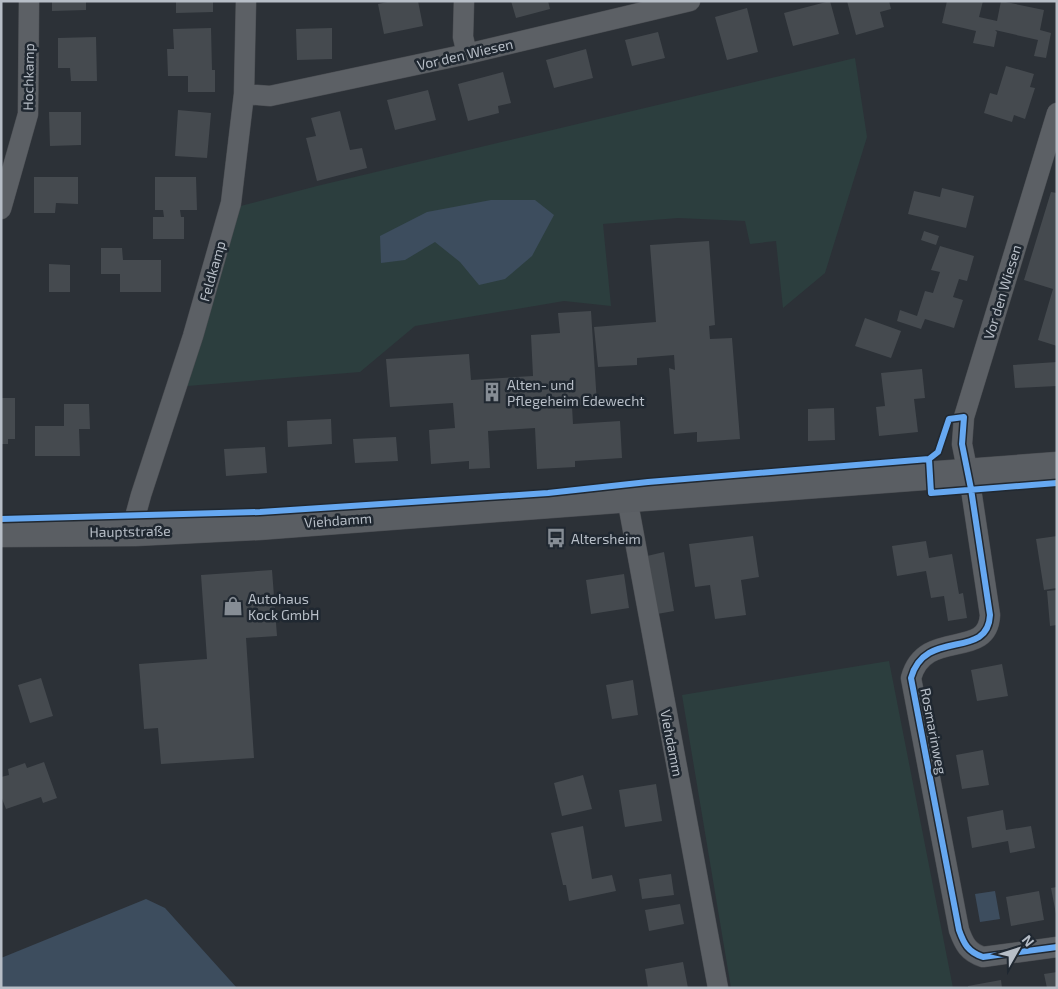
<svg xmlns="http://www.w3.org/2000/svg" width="1058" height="989" viewBox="0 0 1058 989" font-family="'Exo 2',sans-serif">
  <rect width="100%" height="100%" fill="#2c3137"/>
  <!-- green -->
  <path fill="#2c3e3e" d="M855,58l12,79 -42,136 -42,35 -7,-67 -26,3 -5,-23 -67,-3 -75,6 8,82 -47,-5 -149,25 -55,46 -173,14 32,-104 14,-74 84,-22z
    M889,661l64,327h-222l-49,-293z"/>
  <!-- water -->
  <path fill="#3d4d5e" d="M491,200h44l19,15 -22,41 -27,23 -26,6 -19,-23 -25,-20 -30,18 -24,3 -1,-27 47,-24z
    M995,891l5,28 -20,3 -5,-28z
    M146,899l19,9 72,80h-236v-30z"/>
  <!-- building -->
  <path fill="#454a4f" d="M52,1h34v9l-34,1z
    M176,1h37v11l-37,1z
    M392,1h26l5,25 -39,8 -6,-30z
    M511,1h37l2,8 -34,9z
    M830,1l9,33 -46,12 -9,-33z
    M847,1h42l2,8 -11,3 4,15 -28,8z
    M947,1h36l-4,16 18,4 4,-20 43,9 -4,20 11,3 -5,25 -12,-2 4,-16 -43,-10 2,2 -3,15 -21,-4 3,-12 -34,-8z
    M747,8l11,44 -31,8 -12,-43z
    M211,28l1,42h3v22h-27v-16h-20l-1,-27h7l-1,-20z
    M332,28v31l-35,1 -1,-31z
    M658,32l7,26 -33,8 -7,-26z
    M96,37l1,44h-26l-1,-13h-12v-30z
    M586,49l7,29 -39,10 -8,-28z
    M1006,66l28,8 -4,13 5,1 -10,31 -11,-4 -2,7 -28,-9 6,-20 7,2z
    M503,72l8,31 -13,3 1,7 -31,8 -10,-37z
    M428,90l8,30 -41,10 -8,-30z
    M178,110l33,3 -4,45 -32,-2z
    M340,111l10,39 12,-2 5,20 -50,13 -11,-43 10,-2 -5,-18z
    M49,112h32v33l-31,1z
    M34,177h44v27l-22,-1 -1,10h-21z
    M155,177h41l1,33h-17l1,7h3v22h-31v-22h11l-1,-7h-8z
    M942,188l32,8 -8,32 -58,-14 6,-23 26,6z
    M1051,192l6,1v153l-19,-6 15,-51 -29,-9z
    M924,231l15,5 -3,9 -15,-5z
    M709,241l6,84 -6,1 1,13 22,-1 8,101 -43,3v-10l-23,2 -5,-66 6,2 -1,-15 -37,3v7l-39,2 -4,-40 62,-5 -6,-77z
    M940,246l34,10 -7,25 -8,-2 -6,18 10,3 -9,28 -29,-9 -4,10 -24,-8 3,-11 17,6 8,-25 8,2 7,-21 -9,-2z
    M101,248h21l1,12h38v32h-41v-18h-19z
    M49,264l21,1v27h-21z
    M591,311l6,93 -25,2 1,18 47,-3 2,37 -47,3v6l-38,2 -2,-41 -47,3 2,37 -21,1v-8l-38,3 -2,-34 26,-2 -2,-25 -63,4 -4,-48 83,-5 2,26 62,-4 -2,-41 29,-2 -2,-20z
    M865,318l36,13 -10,27 -36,-12z
    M1057,362v24l-42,2 -2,-23z
    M922,369l3,29 -11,1 4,33 -39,4 -3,-29 9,-1 -4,-33z
    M1,398h14v41h-7v5h-7z
    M64,404h25l1,25h-11l1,27h-45v-30h29z
    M834,408l1,32 -27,1v-32z
    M331,419l1,25 -44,3 -1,-26z
    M396,437l2,24 -43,2 -2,-24z
    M265,447l2,26 -41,3 -2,-27z
    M753,536l6,41 -18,3 5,35 -31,4 -5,-34 -15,2 -6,-43z
    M1057,536v52l-13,2 -8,-51z
    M926,541l3,17 23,-4 7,40 4,-1 4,25 -19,3 -4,-25 -13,2 -5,-27 -29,5 -5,-30z
    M664,552l10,59 -17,3 -10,-58z
    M272,570l5,66 -31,2 8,120 -93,6 -3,-36 -14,1 -5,-65 68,-5 -6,-84z
    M624,574l5,34 -38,6 -5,-34z
    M1057,590v35l-7,1 -3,-35z
    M1002,664l6,32 -31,5 -6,-31z
    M41,678l12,38 -23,7 -12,-38z
    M633,680l5,35 -26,4 -6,-34z
    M983,750l6,35 -27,4 -6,-34z
    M44,762l13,36 -14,5 -2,-6 -35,12 -5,-13v-19l8,-2 -1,-6 17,-6 2,5z
    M583,775l9,34 -30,7 -8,-33z
    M656,784l6,37 -37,6 -6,-37z
    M1003,810l3,20 25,-4 4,22 -25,5 -2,-12 -36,7 -5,-31z
    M583,826l9,53 20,-4 4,16 -47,10 -3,-16h-3l-12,-52z
    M671,874l3,21 -32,4 -3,-20z
    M1057,887v27h-1l-5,-26z
    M1039,891l5,29 -33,6 -5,-29z
    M680,904l4,20 -35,7 -4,-21z
    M683,962l5,26h-40l-3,-19z
    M1057,972v16h-10l-3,-14z
    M1001,980l1,8h-34v-2z"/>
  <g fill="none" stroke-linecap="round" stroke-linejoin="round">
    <defs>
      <path id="street" d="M464,1l-1,36 4,17
        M244,94l26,2 197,-42 223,-53
        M1057,113l-93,304 -2,27 9,45 19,126c-2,46 -65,12 -79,63l48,252c5,14 9,22 24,27l74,-10
        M1,209l27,-95 1,-113
        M627,498l91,490
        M135,532v-15l6,-22 52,-159 38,-133 13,-109 2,-93"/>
      <path id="secondary" d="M1,533l134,-1 123,-6 799,-60"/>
    </defs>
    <!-- street casing -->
    <use href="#street" stroke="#4a4d52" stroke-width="21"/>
    <!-- secondary casing -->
    <use href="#secondary" stroke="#4a4d52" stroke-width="29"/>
    <!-- street -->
    <use href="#street" stroke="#5c6065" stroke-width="20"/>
    <!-- secondary -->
    <use href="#secondary" stroke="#5a5e63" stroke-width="28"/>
    <defs>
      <path id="cycleway" d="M929,459l2,34 126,-10
        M1,519l259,-7 288,-19 100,-11 281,-23 9,-7 11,-33 15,-2 -2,27 9,45 19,126c-2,46 -65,12 -79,63l48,252c5,14 9,22 24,27l74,-10"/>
    </defs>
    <!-- cycleway casing -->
    <use href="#cycleway" stroke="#202831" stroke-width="9"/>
    <!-- cycleway -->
    <use href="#cycleway" stroke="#66a8f1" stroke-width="6"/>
  </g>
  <!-- icons -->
  <defs>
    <symbol id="building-bare" viewBox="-9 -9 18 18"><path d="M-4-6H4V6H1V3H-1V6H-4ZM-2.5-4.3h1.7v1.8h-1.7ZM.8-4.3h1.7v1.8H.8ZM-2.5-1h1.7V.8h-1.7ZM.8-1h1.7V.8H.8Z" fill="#868d95" stroke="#202831" stroke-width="2.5" paint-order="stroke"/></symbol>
    <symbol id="bus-bare" viewBox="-9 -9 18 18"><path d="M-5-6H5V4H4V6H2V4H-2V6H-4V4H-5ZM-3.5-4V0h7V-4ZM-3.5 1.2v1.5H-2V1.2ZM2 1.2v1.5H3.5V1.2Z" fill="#868d95" stroke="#202831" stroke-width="2.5" paint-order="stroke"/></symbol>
    <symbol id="shop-bare" viewBox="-9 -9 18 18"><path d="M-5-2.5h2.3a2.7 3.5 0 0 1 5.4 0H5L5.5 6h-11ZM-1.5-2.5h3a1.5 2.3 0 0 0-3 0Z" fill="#868d95" stroke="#202831" stroke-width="2.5" paint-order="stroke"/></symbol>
  </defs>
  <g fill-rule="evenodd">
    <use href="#building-bare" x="478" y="378" width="28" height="28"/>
    <use href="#bus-bare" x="542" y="524" width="28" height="28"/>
    <use href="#shop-bare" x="219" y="592" width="28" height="28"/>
  </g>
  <g text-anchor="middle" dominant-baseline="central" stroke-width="5" stroke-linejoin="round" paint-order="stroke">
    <!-- street labels -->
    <g font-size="14" fill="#b7bec7" stroke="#202831">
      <text transform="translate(465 54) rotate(-13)">Vor den Wiesen</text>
      <text transform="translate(28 77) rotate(-89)">Hochkamp</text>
      <text transform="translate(212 271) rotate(-74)">Feldkamp</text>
      <text transform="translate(1002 292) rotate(-73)">Vor den Wiesen</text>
      <text transform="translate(338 520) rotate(-4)">Viehdamm</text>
      <text transform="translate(130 531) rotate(-1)">Hauptstraße</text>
      <text transform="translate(934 731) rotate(79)">Rosmarinweg</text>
      <text transform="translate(672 743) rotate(79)">Viehdamm</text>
    </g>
    <!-- poi labels -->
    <g font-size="14" fill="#b7bec7" stroke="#202831" text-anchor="start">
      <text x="507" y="384">Alten- und<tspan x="507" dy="16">Pflegeheim Edewecht</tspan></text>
      <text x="571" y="538">Altersheim</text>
      <text x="248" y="598">Autohaus<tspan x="248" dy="16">Kock GmbH</tspan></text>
    </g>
  </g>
  <!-- border -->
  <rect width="1058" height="989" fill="none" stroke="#b7bec7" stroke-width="5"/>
  <!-- north arrow -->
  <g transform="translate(1018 949) rotate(51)" stroke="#202831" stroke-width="4" paint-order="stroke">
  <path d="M0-4L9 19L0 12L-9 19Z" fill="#b7bec7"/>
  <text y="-8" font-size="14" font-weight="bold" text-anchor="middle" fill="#b7bec7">N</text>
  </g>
</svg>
